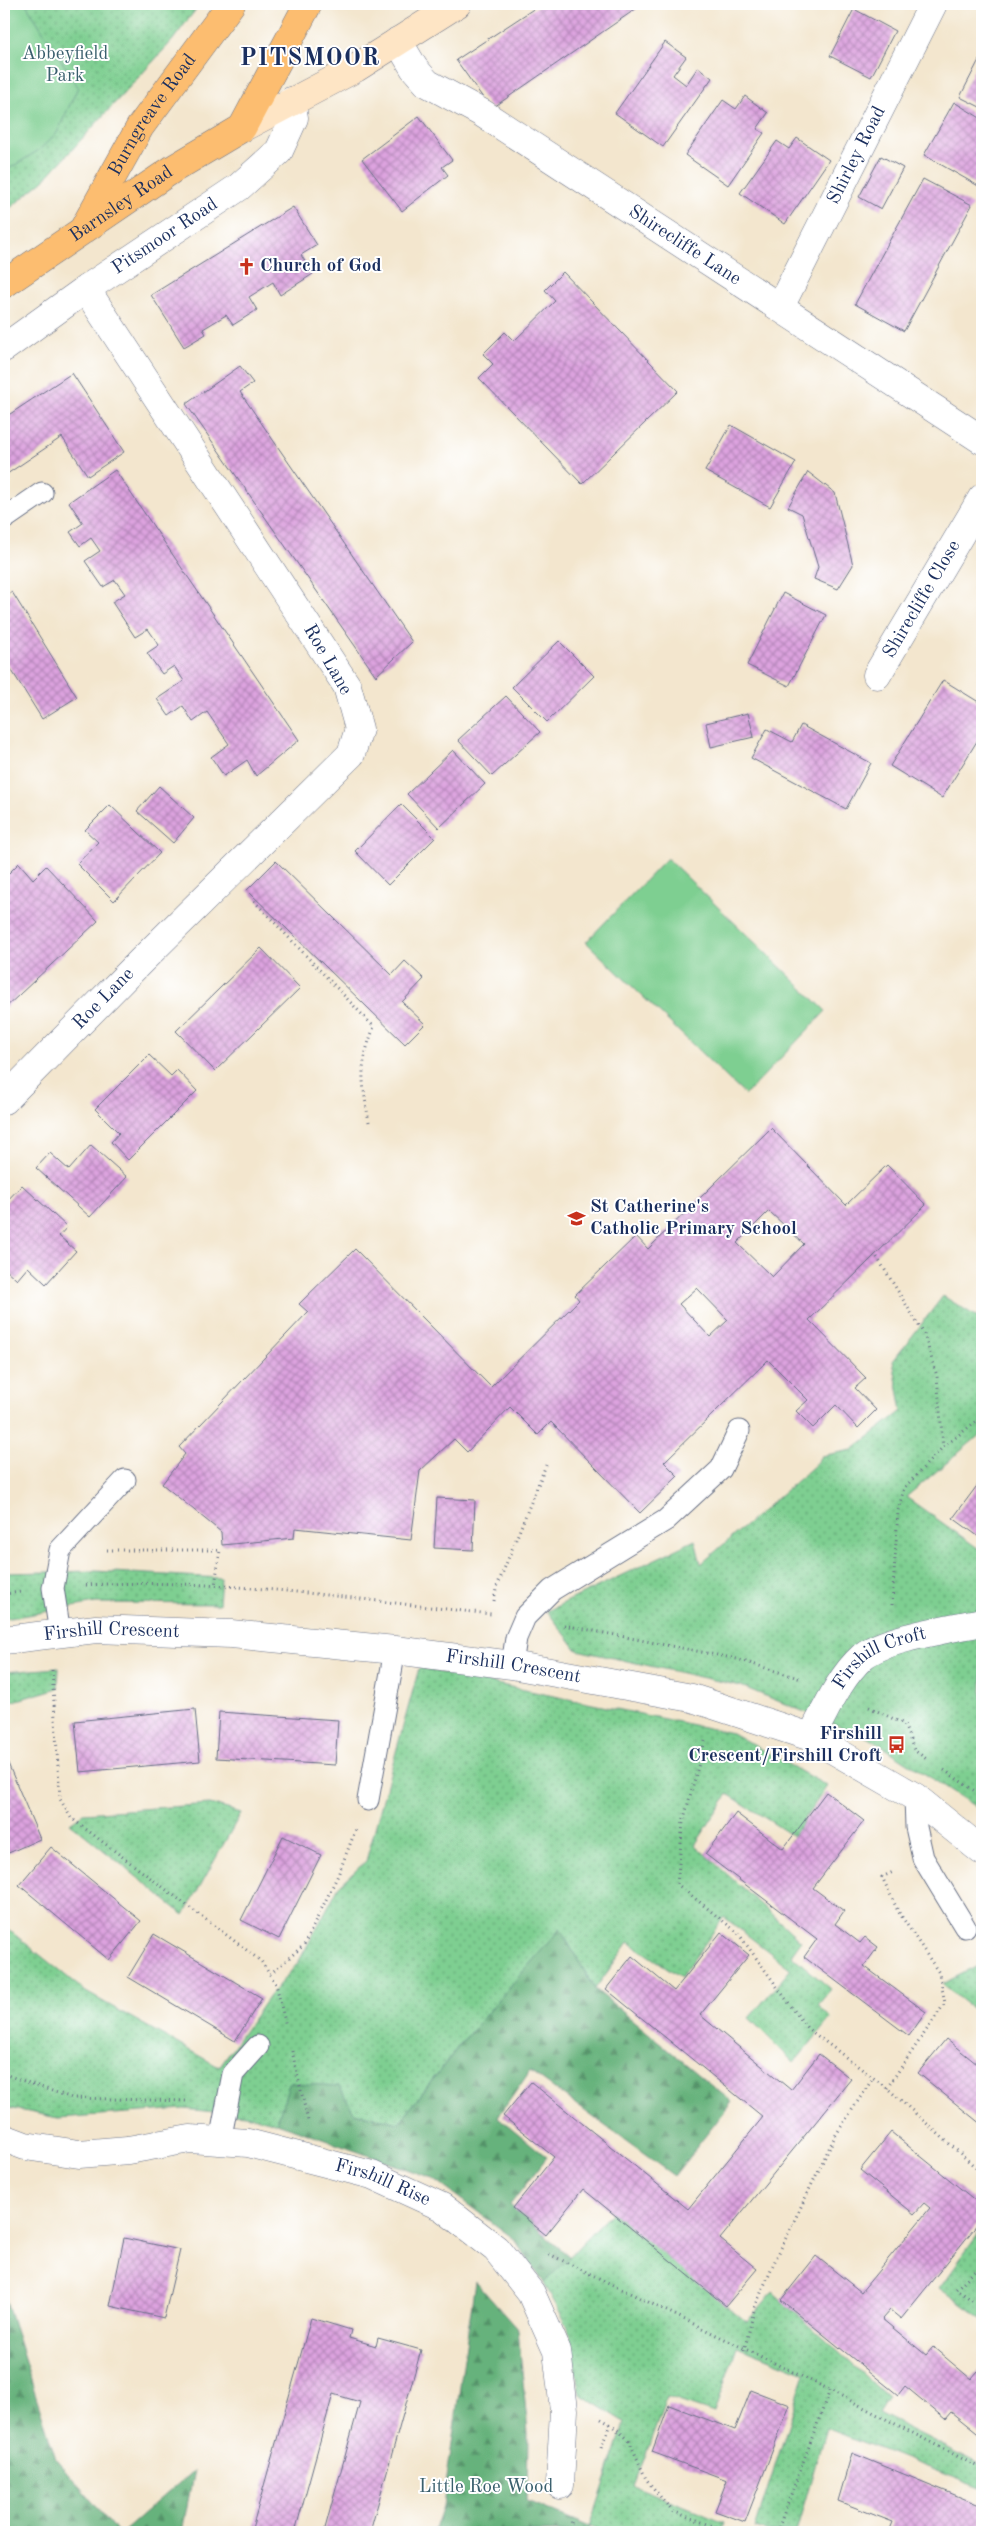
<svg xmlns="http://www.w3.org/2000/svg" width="986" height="2536" viewBox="0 0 986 2536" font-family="'Old Standard TT',serif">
  <defs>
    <pattern id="grass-dots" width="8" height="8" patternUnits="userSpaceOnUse" patternTransform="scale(1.25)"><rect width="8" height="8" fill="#7ecf91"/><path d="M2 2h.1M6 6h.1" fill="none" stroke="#66a87a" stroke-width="1.8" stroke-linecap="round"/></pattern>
    <pattern id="forest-firs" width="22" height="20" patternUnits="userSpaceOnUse" patternTransform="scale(1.25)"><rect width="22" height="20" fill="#66b27b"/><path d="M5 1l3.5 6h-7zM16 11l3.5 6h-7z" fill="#539168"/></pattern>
    <pattern id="building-cross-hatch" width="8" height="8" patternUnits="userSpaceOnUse" patternTransform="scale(1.25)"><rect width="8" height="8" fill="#dda3df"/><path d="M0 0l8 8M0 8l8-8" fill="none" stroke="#b285b8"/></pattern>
  </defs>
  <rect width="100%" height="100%" fill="#fff"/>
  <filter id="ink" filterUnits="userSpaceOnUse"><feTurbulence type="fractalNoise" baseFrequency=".02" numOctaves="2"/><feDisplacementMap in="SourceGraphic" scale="10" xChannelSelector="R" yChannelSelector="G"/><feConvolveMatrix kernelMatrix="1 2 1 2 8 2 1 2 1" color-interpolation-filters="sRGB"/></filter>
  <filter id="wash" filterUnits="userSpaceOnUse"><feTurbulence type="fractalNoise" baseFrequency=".0096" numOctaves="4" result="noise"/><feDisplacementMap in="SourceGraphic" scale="20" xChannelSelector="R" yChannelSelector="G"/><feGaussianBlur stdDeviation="1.12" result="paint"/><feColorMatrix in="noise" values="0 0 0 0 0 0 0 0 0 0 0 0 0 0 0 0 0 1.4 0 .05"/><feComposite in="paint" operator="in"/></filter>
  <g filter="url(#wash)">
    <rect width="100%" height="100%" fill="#f3e6ce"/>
    <!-- grass -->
    <path fill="url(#grass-dots)" stroke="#4c7f78" d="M4,4h196l-28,37 -128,139 -40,33z
      M943,1296l39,24v113l-76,64 76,54v260l-111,-72 -130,-53 -164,-36 -30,-39 148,-71 6,24 114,-99 6,-9 31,-6 50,-39 -9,-50z
      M95,1571l126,7 -2,26 -123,-1 -92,16v-46z
      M59,1668l-1,20 -54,16v-32z
      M419,1668l313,65 95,53 -34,50 -65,-42 -33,51 106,96 -10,14 40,34 -13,16 13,13 -37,45 -45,-45 42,-49 -67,-52 -43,60 -52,-35 -34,47 -35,-59 -98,112 -63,81 -45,-11 -64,-29 -13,40 -31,-8 -62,-6 -126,9 -54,-11v-181l82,66 133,75 50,-71 29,-33 41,-77 27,-25z
      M210,1804l31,9 -57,102 -114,-92 14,-10z
      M982,1964v53l-40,-33z
      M612,2212l135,110 26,-30 115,105 -10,16 104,52 -2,23 -154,-60 -30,104h-27l-14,-4 50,-155 -68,-27 -23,67 -47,-16 -33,89 91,36 -3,10h-116l-16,-5 35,-105 -45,-28 -12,-67 -24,-44z
      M982,2229v90l-43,-31z"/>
    <!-- forest -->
    <path fill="url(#forest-firs)" stroke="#40706c" d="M560,1929l35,60 137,113 -58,74 -144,-105 -32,46 49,40 -37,48 60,52 -26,26 -31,-45 -81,-60 -155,-55 12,-40 50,3 15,26 45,11 63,-81z
      M475,2281l43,49 10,103 -1,68 63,26 -2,5h-154l9,-26z
      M4,2295l52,164 62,73h-114z
      M194,2470l-12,62h-59z"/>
    <!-- pitch -->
    <path fill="#7ecf91" stroke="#4c7f78" d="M4,4h22l52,83 -21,46 -18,17 -35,22z
      M667,858l159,153 -81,84 -159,-153z"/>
    <g id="blocks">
      <!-- building -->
      <path fill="url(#building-cross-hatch)" fill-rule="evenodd" d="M541,4h102l-152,105 -35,-49z
        M854,9l41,22 -24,46 -41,-21z
        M665,42l21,15 -13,18 13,10 12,-18 14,11 -49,69 -48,-34z
        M982,54v54l-22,-11z
        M745,96l23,17 -11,16 7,4 -36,52 -43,-30 38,-55 13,9z
        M954,102l28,17v69l-58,-33z
        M419,116l33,44 -10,7 6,8 -46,36 -40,-52z
        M797,138l32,22 -44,64 -45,-31 37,-52 12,8z
        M881,156l22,12 -22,41 -22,-12z
        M923,179l49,26 -68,126 -49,-27z
        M293,207l24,38 -16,10 12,19 -33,21 -7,-13 -24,15 8,13 -24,15 -7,-10 -23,14 3,5 -22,13 -33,-52z
        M563,272l115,119 -96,93 -103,-106 14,-14 -10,-10 22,-22 9,9 41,-40 -10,-11z
        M240,366l13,17 -13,9 172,250 -36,34 -190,-272z
        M72,373l52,79 -36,24 -26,-39 -58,39v-58z
        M731,425l65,37 -26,45 -65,-36z
        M115,470l184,270 -43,36 -9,-16 -23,16 -13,-19 18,-13 -22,-32 -14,10 -10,-16 -14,10 -12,-17 27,-18 -10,-15 -12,8 -15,-21 12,-8 -11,-16 -13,8 -23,-35 13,-8 -10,-14 -12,7 -18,-26 15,-10 -9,-13 -11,8 -10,-14 13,-9 -14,-21z
        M808,472l27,21 18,72 -15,24 -24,-10 4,-12 -16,-53 -14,-7z
        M12,592l65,105 -35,22 -38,-61v-60z
        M783,593l43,22 -37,71 -42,-21z
        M559,641l35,35 -47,46 -35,-35z
        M943,680l39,24v29l-40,65 -52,-32z
        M506,696l34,36 -48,44 -34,-36z
        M748,713l6,24 -43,10 -5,-24z
        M801,725l70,38 -25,46 -95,-51 16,-29 25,13z
        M453,750l32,34 -46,44 -32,-34z
        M159,786l35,32 -21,25 -36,-32z
        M401,804l34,34 -47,47 -33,-34z
        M110,805l50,48 -46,48 -37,-37 21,-22 -13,-12z
        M276,861l116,114 13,-14 19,18 -22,23 23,22 -20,20 -158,-154z
        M19,863l14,16 13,-13 52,55 -94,88v-131z
        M261,948l39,40 -85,83 -39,-40z
        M149,1055l22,21 6,-6 20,21 -69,69 -17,-18 8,-9 -24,-24z
        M771,1128l75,77 41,-40 39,40 -117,115 57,58 -11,10 21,22 -18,18 -22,-23 -23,23 -17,-17 12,-11 -40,-40 -104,102 14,14 -38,37 -89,-91 -13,13 -28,-28 -43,45 -13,-13 -34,32 -9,69 -116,-12 -1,10 -72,7 -1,-13 -59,-48 23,-30 -6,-7 129,-135 -9,-8 56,-55 136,138 88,-87 -4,-5 61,-59 12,13zM769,1211l35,33 -32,33 -35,-34zM697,1288l31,32 -18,17 -31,-33z
        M91,1145l36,32 -37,40 -54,-49 14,-15 19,17z
        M22,1185l45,42 -8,9 17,15 -30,33 -18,-17 -11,13 -13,-12v-64z
        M982,1479v60l-29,-21z
        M437,1498l38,2 -2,50 -39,-2z
        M195,1709l5,52 -120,11 -5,-51z
        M219,1712l119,8 -3,45 -119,-7z
        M4,1754l36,85 -36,16z
        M826,1792l38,29 -51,67 31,23 -9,13 25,19 5,-6 13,10 -14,19 62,46 -17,24 -105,-79 13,-18 -112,-85 31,-41 47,36z
        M283,1836l38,19 -42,84 -38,-19z
        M51,1847l90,74 -32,39 -90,-75z
        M721,1932l28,23 -49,60 91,75 28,-36 32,25 -131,160 37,30 -31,37 -143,-117 -37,46 -33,-27 41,-51 -51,-41 28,-34 157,127 75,-92 -157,-128 26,-33 42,35z
        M154,1934l108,64 -27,43 -107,-64z
        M946,2039l36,29v57l-64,-52z
        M891,2132l91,74v13l-81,100 -11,-9 -8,9 44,36 7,-8 38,32 7,-8 4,3v63l-31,-25 -6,7 -40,-33 -7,9 -117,-95 35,-44 45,36 69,-84 -6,-5 -10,11 -54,-44z
        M124,2238l56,12 -16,68 -54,-12z
        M311,2318l40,12 -2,8 27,8 2,-8 43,12 -51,182h-46l36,-130 -27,-8 -38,138h-44z
        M751,2390l39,15 -45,117 -30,-11 12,-31 -75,-28 17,-47 66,25z
        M852,2453l130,53v26h-93l4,-10 -55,-21z"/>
    </g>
  </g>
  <g filter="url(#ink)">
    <use href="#blocks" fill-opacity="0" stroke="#676f85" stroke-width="1"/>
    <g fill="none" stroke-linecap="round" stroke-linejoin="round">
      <defs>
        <path id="service" d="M4,519l38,-26
          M60,1633l-7,-45 7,-38 65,-70
          M512,1665l4,-27 9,-21 27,-27 114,-70 55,-51 18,-38
          M915,1797l1,30 7,31 42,69
          M368,1800l27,-150
          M220,2141l13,-67 25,-28"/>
        <g id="minor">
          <path id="s1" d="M398,41l16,27 13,15 55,30 500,327"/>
          <path id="s2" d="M780,307l153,-303"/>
          <path id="s3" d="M4,348l82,-59 153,-102 40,-36 15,-33 -3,-17"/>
          <path id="s4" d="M877,675l105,-177"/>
          <path id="s5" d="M4,1100l136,-138 211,-208 8,-25 -12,-43 -261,-397"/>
          <path id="s6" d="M4,1640l92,-11 135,5 164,16 117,15 180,33 119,39 104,60 67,54"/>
          <path id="s7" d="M811,1737c15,-27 28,-59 51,-80 19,-18 92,-29 120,-35"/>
          <path id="s8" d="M4,2138l21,8 54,8 49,-4 62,-11 58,4 124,32 70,32 54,42 35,44 26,58 7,59 -4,75"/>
        </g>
        <path id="secondary" d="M242,128l114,-60 101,-64"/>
        <g id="primary">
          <path id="s9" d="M85,226l55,-99 91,-123"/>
          <path id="s10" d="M4,284l169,-115 69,-41 66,-124"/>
        </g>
      </defs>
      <!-- service casing -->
      <use href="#service" stroke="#676f85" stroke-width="23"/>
      <!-- minor casing -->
      <use href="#minor" stroke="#676f85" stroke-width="29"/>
      <!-- secondary casing -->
      <use href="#secondary" stroke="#676f85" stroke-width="29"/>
      <!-- primary casing -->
      <use href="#primary" stroke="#676f85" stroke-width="29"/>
      <!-- path -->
      <path stroke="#676f85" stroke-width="3" stroke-dasharray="1 4" stroke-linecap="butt" d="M254,901l120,126c-16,42 -12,52 -5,95
        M877,1257l47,77 13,42 6,70
        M107,1550h113l-5,35
        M86,1585c133,-8 273,15 405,29
        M4,1594l17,-2
        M494,1601l2,-12 50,-124
        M892,1605l6,-94 6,-23 39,-41 39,-30
        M564,1625l173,34 64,20
        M52,1670l8,129 11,19 190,143 15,23 10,42
        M869,1707l35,17 10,26 14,10
        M705,1741l-22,81 -6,62 61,49 69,95 80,60 95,85
        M944,1770l38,26
        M270,1974l34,-29 34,-70 18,-46
        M292,2051l16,70
        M4,2074l68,24 115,3
        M887,2088l58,-85 -6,-30 -41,-62 -16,-34 11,-5
        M549,2254l281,136 152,79
        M982,2264l-26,25 26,18
        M744,2351l11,-44 17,-40 63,-131 38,-58
        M601,2419l9,5 19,16 17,39 26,32 57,21
        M601,2448l9,-24
        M567,2532l6,-13
        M777,2532l53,-142"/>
      <!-- service -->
      <use href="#service" stroke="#fff" stroke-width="21"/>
      <!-- minor -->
      <use href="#minor" stroke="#fff" stroke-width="28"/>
      <!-- secondary -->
      <use href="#secondary" stroke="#fee5c5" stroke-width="28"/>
      <!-- primary -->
      <use href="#primary" stroke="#fcbd6f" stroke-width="28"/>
    </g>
  </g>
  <!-- icons -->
  <defs>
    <symbol id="church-bare" viewBox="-9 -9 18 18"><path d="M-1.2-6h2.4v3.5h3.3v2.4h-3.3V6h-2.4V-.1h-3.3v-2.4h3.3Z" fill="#c8321e" stroke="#fff" stroke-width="2.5" paint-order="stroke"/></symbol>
    <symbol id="school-bare" viewBox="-9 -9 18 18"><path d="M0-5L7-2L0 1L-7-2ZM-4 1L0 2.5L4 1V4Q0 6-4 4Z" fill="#c8321e" stroke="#fff" stroke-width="2.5" paint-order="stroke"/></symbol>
    <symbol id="bus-bare" viewBox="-9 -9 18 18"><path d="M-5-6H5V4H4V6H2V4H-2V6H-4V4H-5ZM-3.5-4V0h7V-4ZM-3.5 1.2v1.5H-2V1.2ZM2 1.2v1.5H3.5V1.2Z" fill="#c8321e" stroke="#fff" stroke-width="2.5" paint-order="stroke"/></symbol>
  </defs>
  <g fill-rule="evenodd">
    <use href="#church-bare" x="234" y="254" width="25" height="25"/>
    <use href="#school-bare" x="564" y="1206" width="25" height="25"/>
    <use href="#bus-bare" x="884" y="1732" width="25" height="25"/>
  </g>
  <g text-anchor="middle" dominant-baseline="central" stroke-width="4" stroke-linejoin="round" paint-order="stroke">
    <!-- park labels -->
    <g font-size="19" fill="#395f6d" stroke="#fff">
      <text x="65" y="54">Abbeyfield<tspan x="65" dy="22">Park</tspan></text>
      <text x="486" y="2487">Little Roe Wood</text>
    </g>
    <!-- street labels -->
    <g font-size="19" fill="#1b2f5e" stroke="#fff">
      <text stroke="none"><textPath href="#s9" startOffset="130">Burngreave Road</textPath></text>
      <text stroke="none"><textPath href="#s2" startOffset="170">Shirley Road</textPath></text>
      <text stroke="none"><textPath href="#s10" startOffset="142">Barnsley Road</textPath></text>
      <text stroke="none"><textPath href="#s3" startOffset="196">Pitsmoor Road</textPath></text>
      <text stroke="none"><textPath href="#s1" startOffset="356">Shirecliffe Lane</textPath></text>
      <text stroke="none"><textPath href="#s4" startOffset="88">Shirecliffe Close</textPath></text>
      <text transform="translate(327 660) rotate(60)">Roe Lane</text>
      <text stroke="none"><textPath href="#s5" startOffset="142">Roe Lane</textPath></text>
      <text stroke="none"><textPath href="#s6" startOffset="108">Firshill Crescent</textPath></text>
      <text stroke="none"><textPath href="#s7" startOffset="110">Firshill Croft</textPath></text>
      <text stroke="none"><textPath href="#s6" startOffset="512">Firshill Crescent</textPath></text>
      <text stroke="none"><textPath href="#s8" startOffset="388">Firshill Rise</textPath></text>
    </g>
    <!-- poi labels -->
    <g font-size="19" font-weight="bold" fill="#1b2f5e" stroke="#fff" text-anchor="start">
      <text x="260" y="266">Church of God</text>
      <text x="590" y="1207">St Catherine's<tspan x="590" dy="22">Catholic Primary School</tspan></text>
      <text x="882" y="1734" text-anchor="end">Firshill<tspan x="882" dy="22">Crescent/Firshill Croft</tspan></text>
    </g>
    <!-- district labels -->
    <g font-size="24" font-weight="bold" letter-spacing="1" fill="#1b2f5e" stroke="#fff">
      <text x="310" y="59">PITSMOOR</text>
    </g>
  </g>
  <!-- margin -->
  <rect width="986" height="2536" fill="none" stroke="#fff" stroke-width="20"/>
</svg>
